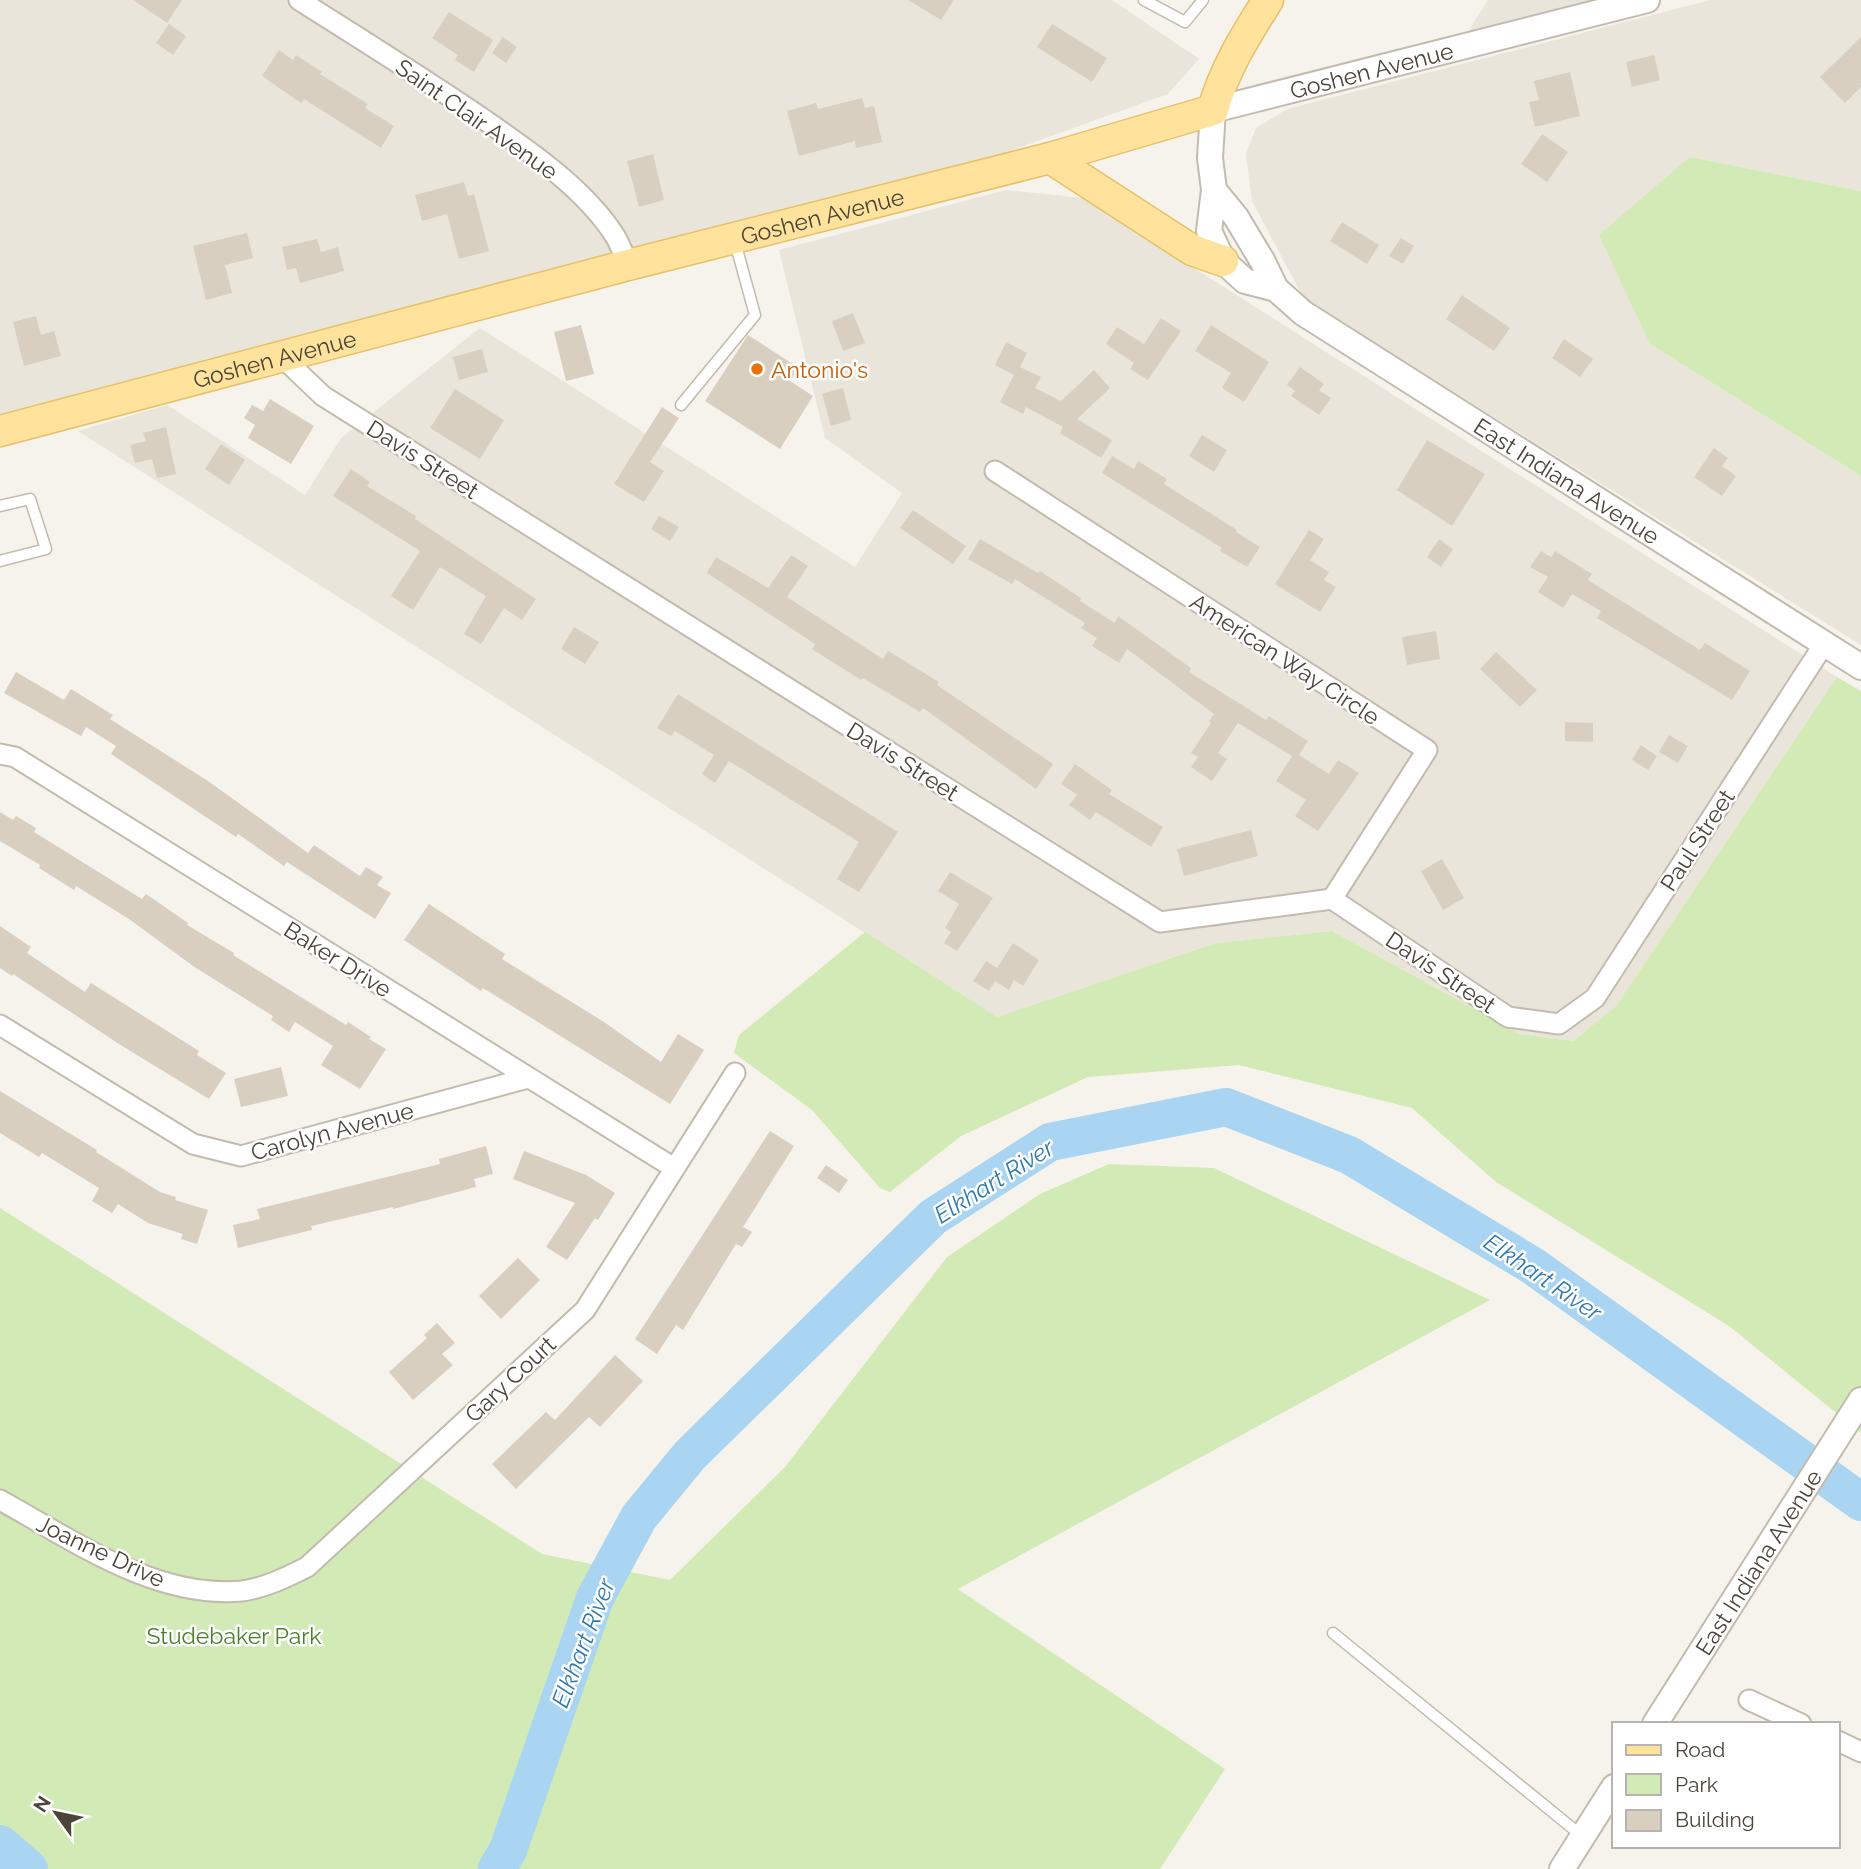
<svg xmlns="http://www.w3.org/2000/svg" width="1861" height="1869" viewBox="0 0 1861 1869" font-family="Raleway,sans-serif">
  <rect width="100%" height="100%" fill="#f6f3ec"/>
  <!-- residential -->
  <path fill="#eae5da" d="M0,0h1112l87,59 -31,35 -158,57 -1010,264z
    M1488,0h111l-133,35z
    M1710,0h151v191l-171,-34 -40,187 211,132v169l-557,-346 -52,-98 -6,-47 10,-26 31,-19z
    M1006,190l78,8 753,479 -221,329 -43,35 -53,-7 -188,-103 -116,12 -219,74 -919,-586 89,-26 138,90 36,-57 139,-110 375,239 47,-74 -77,-55 -46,-188z"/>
  <!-- green -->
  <path fill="#d2eab5" d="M1690,157l171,34v285l-211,-132 -51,-109z
    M1837,677l24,14v742l-132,-107 -233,-144 -84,-74 -173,-43 -151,12 -127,59 -71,56 -10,-4 -68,-78 -78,-57 5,-18 126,-103 132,85 219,-74 116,-12 188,103 53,7 43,-35z
    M1109,1164l105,4 276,132 -532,289 267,180 -65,100h-1160v-661l542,346 128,26 115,-113 162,-210 93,-63z"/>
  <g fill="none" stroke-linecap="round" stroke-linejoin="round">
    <!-- river -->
    <path stroke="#a9d4f2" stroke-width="38" d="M0,1844l29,25
      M497,1869l11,-19 87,-252 44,-81 51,-62 243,-238 117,-75 176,-35 123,48 184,111 328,236"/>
  </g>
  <!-- building -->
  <path fill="#d8cfc1" d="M133,0h49l-15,23z
    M908,0h46l-13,20z
    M449,12l44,28 -19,32 -19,-12 3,-5 -26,-17z
    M169,24l17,12 -13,19 -17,-12z
    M1052,24l55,34 -15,24 -55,-35z
    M503,37l14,10 -11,16 -14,-10z
    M1861,37v50l-16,16 -25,-26z
    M279,50l14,10 3,-5 26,17 -2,2 48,30 -3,4 29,18 -13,22 -77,-49 -3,4 -39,-27z
    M1654,55l6,25 -28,7 -6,-25z
    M1570,72l10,44 -45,11 -6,-25 10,-2 -5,-19z
    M862,98l3,10 9,-2 8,36 -26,6 -1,-7 -56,15 -12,-45 29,-8 2,6z
    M1542,134l26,18 -21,30 -26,-18z
    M653,154l11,46 -25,7 -12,-46z
    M464,182l4,14 6,-2 15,57 -30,8 -12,-45 -25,7 -7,-26z
    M1342,222l37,23 -12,19 -37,-23z
    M247,233l6,25 -28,7 7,28 -26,7 -13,-54z
    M1401,238l13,8 -11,18 -14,-8z
    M317,239l4,13 17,-5 6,24 -44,12 -4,-15 -9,2 -5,-23z
    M1462,295l48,33 -16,23 -48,-32z
    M853,313l12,30 -22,8 -11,-30z
    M36,316l5,19 13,-4 7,25 -37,10 -11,-44z
    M1161,318l20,13 -33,49 -18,-11 4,-6 -28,-19 11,-17 27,17z
    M581,325l13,49 -28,7 -12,-49z
    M1211,325l58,37 -25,40 -22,-14 9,-15 -36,-22z
    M748,335l51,33 -9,13 23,15 -33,53 -75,-48z
    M1564,339l29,20 -13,18 -28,-19z
    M1006,342l21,11 -7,14 21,10 -6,11 26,13 33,-31 16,18 -33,31 35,21 -11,18 -41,-25 3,-6 -37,-20 -3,7 -23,-12 14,-27 -19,-10z
    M482,349l6,23 -29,8 -6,-23z
    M1300,367l24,17 -5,6 12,8 -12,17 -28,-19 4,-5 -8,-6z
    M843,388l8,32 -20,6 -9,-32z
    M455,389l49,31 -24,39 -50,-31z
    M270,399l44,27 -23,38 -43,-26 7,-13 -11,-7 8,-13 11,6z
    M662,407l17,11 -29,44 14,9 -20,31 -30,-18z
    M166,427l10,47 -19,4 -5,-19 -17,4 -5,-18 16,-4 -3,-8z
    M1202,435l25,15 -13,22 -25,-16z
    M1427,440l58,34 -33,52 -55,-36z
    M221,444l24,16 -16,25 -24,-16z
    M1714,448l14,10 -6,8 14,10 -14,20 -28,-19z
    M1112,456l22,13 4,-8 29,18 -3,5 73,46 -1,2 24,15 -13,20 -27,-16 2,-3 -120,-75z
    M351,469l19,13 -3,4 49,30 -1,3 121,80 -14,21 -18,-12 -23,36 -17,-10 22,-38 -46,-29 -27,43 -22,-14 29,-45 -87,-55z
    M913,510l53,36 -13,18 -53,-36z
    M659,516l20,11 -9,14 -19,-12z
    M1309,530l15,9 -14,21 19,12 -5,8 12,7 -16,25 -45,-28z
    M980,539l58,34 2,-2 41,27 -1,3 35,22 3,-7 73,52 -2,4 77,48 3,-4 39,25 -9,14 30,19 9,-14 21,13 -41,58 -23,-15 11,-16 -30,-19 16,-25 -54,-33 -20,30 9,6 -15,22 -21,-14 7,-10 -7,-4 20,-30 -2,-2 5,-7 -87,-65 -8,14 -27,-17 5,-8 -16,-10 4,-5 -70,-44 -3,5 -44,-25z
    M1439,539l14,10 -12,18 -14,-10z
    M1541,551l10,6 4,-6 37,23 -4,6 112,70 5,-7 45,28 -18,29 -135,-82 4,-7 -29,-17 -9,14 -25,-16 10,-15 -18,-10z
    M791,555l17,11 -21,31 96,62 5,-8 51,31 -2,3 116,79 -17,25 -113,-81 -3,4 -57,-34 -2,2 -49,-31 3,-5 -108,-71 9,-16 52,31z
    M574,627l25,15 -14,22 -24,-15z
    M1436,631l4,28 -33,6 -5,-28z
    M1496,652l41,38 -17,17 -40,-38z
    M16,672l48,28 7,-11 42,26 -3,4 98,62 100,72 6,-8 46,31 6,-9 17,10 -6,8 14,8 -16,26 -88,-57 -3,4 -46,-32 -2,3 -125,-83 5,-8 -30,-19 -5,9 -77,-43z
    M678,694l220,138 -39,60 -22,-13 22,-37 -130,-81 -14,22 -13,-9 12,-19 -39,-24 -4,5 -14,-8z
    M1565,722l28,1v19l-28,-1z
    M1669,735l19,11 -10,17 -19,-11z
    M1641,745l16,11 -9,14 -16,-10z
    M1075,764l37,26 -3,4 54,33 -12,20 -55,-35 -6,8 -21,-15 8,-10 -16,-11z
    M0,812l13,8 3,-4 20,12 -2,4 108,67 4,-5 42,29 -1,2 47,28 -1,2 113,70 2,-3 23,15 -2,2 17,10 -26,40 -39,-24 12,-19 -38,-24 -6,10 -18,-12 2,-4 -80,-50 -64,-47 -53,-33 -2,4 -35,-22 1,-3 -40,-24z
    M1251,830l7,26 -74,20 -7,-27z
    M1442,859l22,39 -21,12 -22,-39z
    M950,872l43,26 -36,53 -13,-8 7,-11 -6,-4 14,-24 -21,-13z
    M429,904l76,50 -3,5 102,63 57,40 17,-28 26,16 -34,54 -187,-116 -2,3 -77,-51z
    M0,926l31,21 -4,6 58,39 6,-9 108,68 -2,4 29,18 -17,26 -90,-55 -106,-70 -1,2 -12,-8z
    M1013,943l26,17 -16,26 -9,-6 -5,10 -14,-9 -6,10 -16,-10 13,-20 11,7z
    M281,1067l7,29 -47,11 -7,-28z
    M0,1091l97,59 -1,2 64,40 16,5 -1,3 33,10 -11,34 -16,-5 2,-5 -35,-11 -30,-19 -6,9 -20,-12 7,-13 -57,-35 -3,4 -39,-24z
    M770,1131l24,15 -51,81 9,5 -10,15 -6,-3 -53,86 -7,-5 -19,29 -22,-15z
    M486,1146l7,28 -19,5 2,8 -83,22v-2l-82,19 1,4 -74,18 -5,-23 27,-6 -3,-10 183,-45 -1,-5z
    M524,1151l62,24 29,18 -17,27 -3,-2 -28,42 -21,-13 29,-44 -62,-24z
    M826,1165l22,15 -9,13 -22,-15z
    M518,1258l22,22 -39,39 -22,-23z
    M437,1323l18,20 -13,11 11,11 -40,35 -24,-28 38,-34 -3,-3z
    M615,1355l28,26 -43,46 -11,-10 -73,72 -24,-25 54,-52 9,8z"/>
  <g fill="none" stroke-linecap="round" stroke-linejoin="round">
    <defs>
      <path id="service" d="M1144,0l41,22 18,-22
        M681,405l74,-90 -20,-73
        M0,506l30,-7 16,50 -46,12
        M1333,1633l249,203"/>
      <path id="minor" d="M299,0c60,38 121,76 180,116 46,32 105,71 136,120 5,8 9,19 13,29
        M282,357l41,39 837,526 172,-23 176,118 51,7 36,-26 229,-354
        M995,471l432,279 -95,149
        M0,754l15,3 659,411
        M0,1025l193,119 48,12 287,-78
        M0,1500c73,40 155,99 242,91 23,-3 45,-14 65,-24l278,-257 150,-237
        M1749,1700l52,24
        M1838,1741l23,11"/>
      <g id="tertiary">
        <path id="s1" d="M1214,190l22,27 27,45 13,27 27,24 558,354"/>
        <path id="s2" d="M1276,289l-31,-8 -22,-20 -14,-30 5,-41 -4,-32 3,-48 434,-110"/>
        <path id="s3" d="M1655,1724l206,-324"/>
        <path d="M1562,1869l52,-82"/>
      </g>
      <g id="primary">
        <path d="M1050,158l142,92 31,11"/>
        <path id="s4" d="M0,431l628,-166 422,-107 163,-48c11,-41 33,-75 55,-110"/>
      </g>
    </defs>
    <!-- service casing -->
    <use href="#service" stroke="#c2bbae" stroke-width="13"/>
    <!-- minor casing -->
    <use href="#minor" stroke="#c2bbae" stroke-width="23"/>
    <!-- tertiary casing -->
    <use href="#tertiary" stroke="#c2bbae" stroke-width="28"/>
    <!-- primary casing -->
    <use href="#primary" stroke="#e6c16a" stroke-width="33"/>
    <!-- service -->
    <use href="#service" stroke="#fff" stroke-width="10"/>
    <!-- minor -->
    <use href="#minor" stroke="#fff" stroke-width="19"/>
    <!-- tertiary -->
    <use href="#tertiary" stroke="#fff" stroke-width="24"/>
    <!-- primary -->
    <use href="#primary" stroke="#ffe39c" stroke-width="30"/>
  </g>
  <!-- markers -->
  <circle fill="#e8710a" stroke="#fff" stroke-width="2.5" cx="757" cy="369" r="7"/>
  <g text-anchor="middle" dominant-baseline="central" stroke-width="5" stroke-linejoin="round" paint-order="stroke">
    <!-- street labels -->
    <g font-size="23" fill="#4b4439" stroke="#fff">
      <text stroke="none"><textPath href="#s2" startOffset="380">Goshen Avenue</textPath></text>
      <text transform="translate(477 119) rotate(35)">Saint Clair Avenue</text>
      <text stroke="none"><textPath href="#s4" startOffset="850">Goshen Avenue</textPath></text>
      <text stroke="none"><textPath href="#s4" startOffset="284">Goshen Avenue</textPath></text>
      <text transform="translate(423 459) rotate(32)">Davis Street</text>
      <text stroke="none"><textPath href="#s1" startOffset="466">East Indiana Avenue</textPath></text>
      <text transform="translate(1285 659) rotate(33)">American Way Circle</text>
      <text transform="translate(903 761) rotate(32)">Davis Street</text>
      <text transform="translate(1697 840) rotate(-57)">Paul Street</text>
      <text transform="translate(338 959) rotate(32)">Baker Drive</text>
      <text transform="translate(1441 972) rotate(34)">Davis Street</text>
      <text transform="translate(332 1131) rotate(-15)">Carolyn Avenue</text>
      <text transform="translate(510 1379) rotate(-43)">Gary Court</text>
      <text transform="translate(101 1551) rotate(25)">Joanne Drive</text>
      <text stroke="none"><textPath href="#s3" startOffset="192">East Indiana Avenue</textPath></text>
    </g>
    <!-- food labels -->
    <g font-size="23" fill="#c56008" stroke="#fff" text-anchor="start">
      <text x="771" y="369">Antonio's</text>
    </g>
    <!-- park labels -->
    <g font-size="23" fill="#4a7f2a" stroke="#fff">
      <text x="234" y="1635">Studebaker Park</text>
    </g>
    <!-- water labels -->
    <g font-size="24" font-style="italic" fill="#2e7ab2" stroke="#fff">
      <text transform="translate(994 1181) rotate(-32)">Elkhart River</text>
      <text transform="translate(1543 1277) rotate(34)">Elkhart River</text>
      <text transform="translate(583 1643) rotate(-69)">Elkhart River</text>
    </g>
  </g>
  <!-- legend -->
  <rect x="1612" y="1722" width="228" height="126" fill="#ffffff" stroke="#b7b4b0" stroke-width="2"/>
  <rect x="1626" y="1745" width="35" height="10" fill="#ffe39c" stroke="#b7b4b0" stroke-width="2"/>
  <text x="1675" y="1757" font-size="21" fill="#4b4439">Road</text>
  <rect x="1626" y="1774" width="35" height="21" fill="#d2eab5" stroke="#b7b4b0" stroke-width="2"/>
  <text x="1675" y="1792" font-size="21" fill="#4b4439">Park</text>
  <rect x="1626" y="1810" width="35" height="21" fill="#d8cfc1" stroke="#b7b4b0" stroke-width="2"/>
  <text x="1675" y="1827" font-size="21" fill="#4b4439">Building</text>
  <!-- north arrow -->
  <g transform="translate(56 1813) rotate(303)" stroke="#ffffff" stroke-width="5" paint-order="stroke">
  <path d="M0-5L12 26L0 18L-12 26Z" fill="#4b4439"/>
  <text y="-10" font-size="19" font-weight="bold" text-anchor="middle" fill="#4b4439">N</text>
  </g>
</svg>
